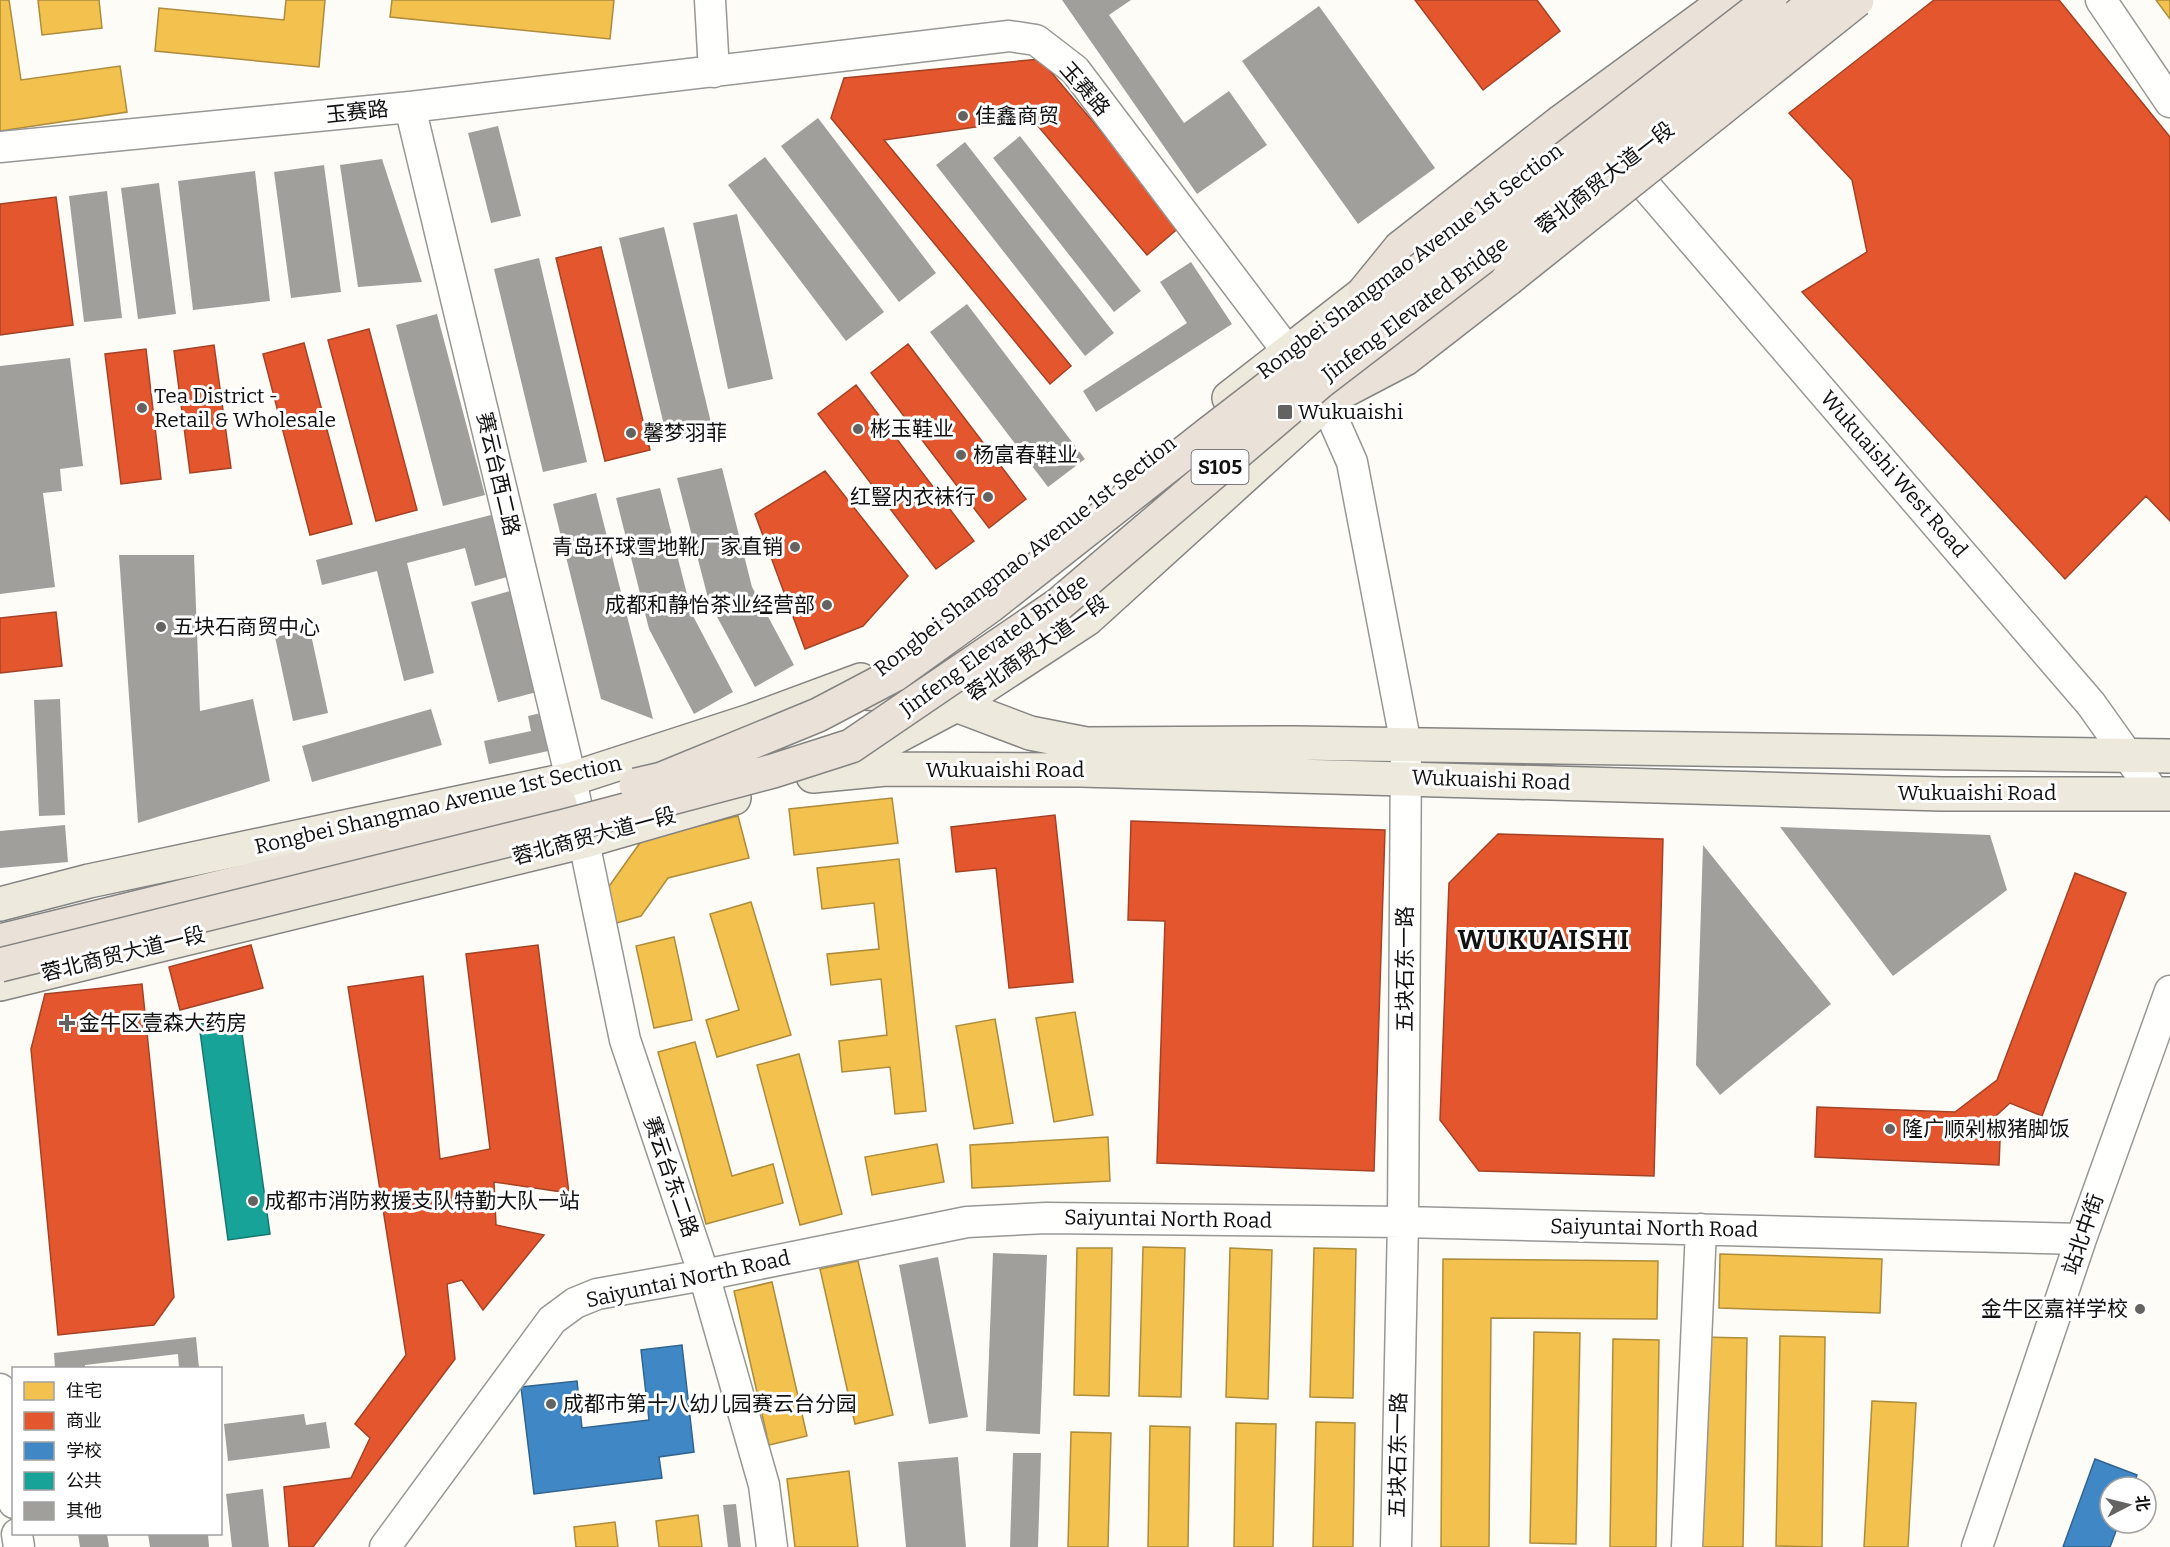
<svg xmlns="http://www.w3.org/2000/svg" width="2170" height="1547" viewBox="0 0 2170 1547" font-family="Bitter,'Noto Sans SC',serif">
  <rect width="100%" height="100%" fill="#fdfcf7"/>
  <!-- homes -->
  <path fill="#f2c14e" stroke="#ae8c3c" stroke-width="1.5" d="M0,0h9l12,80 99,-14 7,46 -127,19z
    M38,0h61l3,28 -60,7z
    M286,0h39l-6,67 -164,-16 4,-43 125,12z
    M392,0h222l-4,39 -220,-22z
    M2156,0h14v19z
    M892,798l6,45 -104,12 -5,-46z
    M738,816l11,42 -81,20 -27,38 -28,8 -8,-32 37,-52z
    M899,859l27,252 -31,3 -5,-47 -48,5 -3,-31 48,-6 -6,-56 -50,6 -4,-31 52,-5 -5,-46 -52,6 -5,-41z
    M751,902l40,133 -74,22 -11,-37 33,-10 -29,-96z
    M674,937l18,83 -38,8 -18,-82z
    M1075,1012l18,103 -39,7 -18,-104z
    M995,1019l18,104 -39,6 -18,-103z
    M695,1042l37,134 41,-12 10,39 -77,21 -48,-172z
    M799,1054l43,160 -42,11 -43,-160z
    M1108,1137l2,44 -138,7 -2,-43z
    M937,1144l7,38 -72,13 -7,-38z
    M1143,1247l42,1 -4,149 -42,-1z
    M1077,1248h35l-3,148 -35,-1z
    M1230,1248l42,2 -4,149 -42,-2z
    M1314,1248l42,1 -3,149 -43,-1z
    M1720,1254l162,5 -2,54 -161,-5z
    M1443,1259l215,2 -1,58 -166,-1 -2,229h-48z
    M858,1261l35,154 -38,9 -35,-155z
    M772,1282l35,154 -38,9 -35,-154z
    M1534,1332l46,1 -4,211 -46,-1z
    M1780,1336l45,1 -3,210 -46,-1z
    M1701,1337l46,1 -4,209h-45z
    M1613,1339l46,1 -3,207h-46z
    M1872,1401l44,2 -8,144h-44z
    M1316,1422l39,1 -2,124h-40z
    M1236,1423l40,1 -3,123h-39z
    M1150,1426l40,1 -2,120h-40z
    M1071,1432l40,1 -3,114h-40z
    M849,1471l9,76h-63l-8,-68z
    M698,1515l4,32h-43l-3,-26z
    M615,1522l3,25h-42l-2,-20z"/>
  <!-- shops -->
  <path fill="#e4572e" stroke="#a54225" stroke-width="1.5" d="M1415,0h122l23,31 -77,59z
    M1934,0h125l111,137v384l-24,-25 -81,83 -263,-287 65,-40 -15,-72 -63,-67z
    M1040,59l141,167 -34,29 -115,-136 -148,21 187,226 -21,18 -219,-266 13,-40z
    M56,197l17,128 -73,10v-131z
    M601,247l49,203 -45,11 -49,-203z
    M369,329l48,181 -41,11 -48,-181z
    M304,343l48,181 -42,11 -47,-181z
    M908,344l118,155 -37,29 -118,-155z
    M214,345l17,123 -41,5 -16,-122z
    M146,349l15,130 -40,5 -16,-130z
    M856,385l118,156 -38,28 -118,-155z
    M825,471l83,105 -45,50 -58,23 -50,-135z
    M56,612l6,54 -62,7v-55z
    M1055,815l18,167 -64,6 -13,-120 -40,4 -5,-45z
    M1131,821l254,9 -11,341 -217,-8 8,-242 -37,-1z
    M1498,834l165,5 -9,337 -175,-5 -39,-51 9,-237z
    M2075,873l51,20 -84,223 -32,-13 -24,22 14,15 -1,25 -184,-8 2,-50 138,5 42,-32z
    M251,945l12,43 -83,22 -11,-43z
    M538,945l31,248 -75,-11 2,43 48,10 -61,75 -21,-30 -15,4 8,75 -142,188h-24l-5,-60 67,-9 19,-40 -15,-14 51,-69 -58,-368 75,-11 17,183 50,-10 -24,-195z
    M142,984l32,313 -20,28 -96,10 -27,-286 14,-55z"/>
  <!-- schools -->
  <path fill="#3f88c5" stroke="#31648f" stroke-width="1.5" d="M682,1345l12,107 -35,5 3,21 -128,16 -13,-107 56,-6 5,47 67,-8 -8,-70z
    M2095,1459l42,16 -4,12h-23v36h9l-9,24h-47z"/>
  <!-- public -->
  <path fill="#17a398" stroke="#157770" stroke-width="1.5" d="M240,1019l30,215 -42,6 -29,-216z"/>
  <!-- building -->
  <path fill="#a19f9c" d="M1062,0h69l-22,15 75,108 45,-32 38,54 -70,49z
    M1319,6l116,162 -77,56 -116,-163z
    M818,118l118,155 -37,29 -118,-156z
    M498,126l23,90 -30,7 -23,-90z
    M1020,136l121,155 -27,21 -121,-154z
    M965,142l149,191 -29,23 -149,-191z
    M765,157l119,155 -38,29 -118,-156z
    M382,159l40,123 -64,5 -18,-122z
    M324,165l17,127 -50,6 -17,-126z
    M255,171l15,130 -77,9 -15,-129z
    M159,183l17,131 -38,5 -17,-131z
    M107,191l15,127 -38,4 -15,-126z
    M737,214l36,165 -45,10 -35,-166z
    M664,227l49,204 -45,11 -49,-204z
    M539,258l48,204 -44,10 -49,-203z
    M1191,262l41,62 -136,88 -13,-21 104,-68 -27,-41z
    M967,304l118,155 -37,28 -118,-155z
    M437,314l48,181 -42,11 -47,-181z
    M70,358l13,108 -23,3 2,22 -19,2 12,94 -55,7v-228z
    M722,468l30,119 42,78 -39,22 -46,-85 -32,-124z
    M660,488l32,126 41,78 -39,22 -45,-85 -33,-131z
    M596,493l57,226 -52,-20 -48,-195z
    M491,515l16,62 -32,9 -10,-38 -58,15 27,110 -30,8 -27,-110 -55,14 -6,-25z
    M119,555h75l6,156 53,-12 17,82 -132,42z
    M510,591l27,101 -39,10 -27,-100z
    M310,630l18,83 -35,8 -18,-84z
    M60,699l5,116 -26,1 -5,-116z
    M431,709l11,36 -130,37 -10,-36z
    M545,712l8,38 -64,14 -5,-23 47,-10 -3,-15z
    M65,825l3,37 -68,6v-37z
    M1780,827l210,8 17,55 -114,86z
    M1703,845l128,159 -111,91 -24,-30z
    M993,1253l54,2 -7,179 -54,-3z
    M938,1257l30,160 -39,7 -30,-159z
    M196,1337l3,31h-20l-1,-14 -93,11v3h-30l-1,-15z
    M304,1414l2,11 20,-3 4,26 -102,13 -4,-37z
    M1013,1453h28l-3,94h-28z
    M958,1457l8,90h-60l-8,-85z
    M263,1489l6,58h-37l-6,-53z
    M736,1504l5,43h-13l-5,-42z
    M78,1534h29l2,13h-29z
    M148,1534h60l1,13h-59z"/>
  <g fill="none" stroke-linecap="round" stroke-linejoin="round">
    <defs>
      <path id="minor" d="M710,0l4,72
        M2101,0l69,102
        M410,107l161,672 54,261 79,235 60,210 8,62
        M0,147l410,-40 599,-71 27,4 39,30 250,331 27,61 54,283 -3,477 -7,325
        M1625,162l466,542 64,90
        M0,1389l14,114
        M17,1534l2,13
        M385,1547l167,-227 23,-17 22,-9 107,-19 263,-53 79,-4 357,4 678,17
        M1687,1547l14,-318
        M1977,1547l104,-308 89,-248"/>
      <path id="major" d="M1229,398l158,-123
        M847,692l53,3 56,10 74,28 56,11 210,-1 874,13
        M843,765l113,-60 131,-86 260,-236
        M813,776l73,-7 194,1 862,24h228
        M0,904l89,-23 482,-102 182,-59 108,-40
        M0,984l585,-143 149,-43"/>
      <path id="highway" d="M1365,291l35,-43 162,-127 165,-121
        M1325,401l80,-42 103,-80
        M0,941l560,-137"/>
    </defs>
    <!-- minor casing -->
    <use href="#minor" stroke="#979795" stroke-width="33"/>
    <!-- major casing -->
    <use href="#major" stroke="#858482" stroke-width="36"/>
    <!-- highway casing -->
    <use href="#highway" stroke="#858482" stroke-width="36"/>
    <!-- minor -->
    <use href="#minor" stroke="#fffffe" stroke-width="30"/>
    <!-- major -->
    <use href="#major" stroke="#ede9dc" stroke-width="33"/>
    <!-- highway -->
    <use href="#highway" stroke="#eae1d8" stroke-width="33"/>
    <defs>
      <path id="highway-bridge" d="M1508,279l349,-279
        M636,785l26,-6 156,-64 76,-40 96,-69 217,-171 563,-435
        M0,965l565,-139 208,-55 78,-25 207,-141 262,-223 498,-382"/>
    </defs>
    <!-- highway-bridge casing -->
    <use href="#highway-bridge" stroke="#858482" stroke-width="36" stroke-linecap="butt"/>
    <!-- highway-bridge -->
    <use href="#highway-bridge" stroke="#eae1d8" stroke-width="33"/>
  </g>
  <!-- markers -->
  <g fill="#646362" stroke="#fff" stroke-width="2">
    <circle cx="963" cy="116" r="6"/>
    <circle cx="142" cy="408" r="6"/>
    <rect x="1277" y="404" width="16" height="16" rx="3"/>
    <circle cx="858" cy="429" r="6"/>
    <circle cx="631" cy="433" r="6"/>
    <circle cx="961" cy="455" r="6"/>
    <circle cx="988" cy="497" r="6"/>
    <circle cx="795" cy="547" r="6"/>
    <circle cx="827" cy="605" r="6"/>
    <circle cx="161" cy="627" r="6"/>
    <path d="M64 1014h6v6h6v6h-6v6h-6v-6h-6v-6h6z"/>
    <circle cx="1890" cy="1129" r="6"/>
    <circle cx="253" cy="1201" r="6"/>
    <circle cx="2140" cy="1309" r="6"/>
    <circle cx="551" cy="1404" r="6"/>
  </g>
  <g text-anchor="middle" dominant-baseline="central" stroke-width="6" stroke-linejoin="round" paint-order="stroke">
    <!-- shield labels -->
    <rect fill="#fff" stroke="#585858" stroke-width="1.5" x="1191.5" y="450" width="57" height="34" rx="4.5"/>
    <g font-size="20" font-weight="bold" fill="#111">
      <text x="1220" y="467">S105</text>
    </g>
    <!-- street labels -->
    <g font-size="21" fill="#111" stroke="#fff">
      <text transform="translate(1085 89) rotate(49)">玉赛路</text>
      <text transform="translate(357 112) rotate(-6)">玉赛路</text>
      <text transform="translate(1605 178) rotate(-38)">蓉北商贸大道一段</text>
      <text transform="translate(1410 261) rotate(-37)">Rongbei Shangmao Avenue 1st Section</text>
      <text transform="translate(1415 309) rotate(-37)">Jinfeng Elevated Bridge</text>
      <text transform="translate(498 474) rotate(77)">赛云台西二路</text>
      <text transform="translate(1894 474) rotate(49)">Wukuaishi West Road</text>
      <text transform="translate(1025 556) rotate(-38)">Rongbei Shangmao Avenue 1st Section</text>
      <text transform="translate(994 645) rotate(-36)">Jinfeng Elevated Bridge</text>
      <text transform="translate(1037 648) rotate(-35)">蓉北商贸大道一段</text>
      <text x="1005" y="770">Wukuaishi Road</text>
      <text transform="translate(1491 780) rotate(2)">Wukuaishi Road</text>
      <text x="1977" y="793">Wukuaishi Road</text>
      <text transform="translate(438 805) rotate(-13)">Rongbei Shangmao Avenue 1st Section</text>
      <text transform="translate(594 836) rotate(-15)">蓉北商贸大道一段</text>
      <text transform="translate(123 954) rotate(-14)">蓉北商贸大道一段</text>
      <text transform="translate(1405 969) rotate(-90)">五块石东一路</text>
      <text transform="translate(671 1177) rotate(71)">赛云台东二路</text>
      <text transform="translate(1168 1219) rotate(1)">Saiyuntai North Road</text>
      <text transform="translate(1654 1228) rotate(1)">Saiyuntai North Road</text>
      <text transform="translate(2083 1234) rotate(-71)">站北中街</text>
      <text transform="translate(688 1279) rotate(-12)">Saiyuntai North Road</text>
      <text transform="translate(1398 1455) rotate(-89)">五块石东一路</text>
    </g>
    <!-- poi labels -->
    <g font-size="21" fill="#111" stroke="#fff" text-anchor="start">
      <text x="975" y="116">佳鑫商贸</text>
      <text x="154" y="396">Tea District -<tspan x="154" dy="24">Retail &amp; Wholesale</tspan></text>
      <text x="1298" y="412">Wukuaishi</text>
      <text x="870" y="429">彬玉鞋业</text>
      <text x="643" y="433">馨梦羽菲</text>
      <text x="973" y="455">杨富春鞋业</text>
      <text x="976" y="497" text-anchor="end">红豎内衣袜行</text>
      <text x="783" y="547" text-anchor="end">青岛环球雪地靴厂家直销</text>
      <text x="815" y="605" text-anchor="end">成都和静怡茶业经营部</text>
      <text x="173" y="627">五块石商贸中心</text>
      <text x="79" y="1023">金牛区壹森大药房</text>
      <text x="1902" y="1129">隆广顺剁椒猪脚饭</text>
      <text x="265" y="1201">成都市消防救援支队特勤大队一站</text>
      <text x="2128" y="1309" text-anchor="end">金牛区嘉祥学校</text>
      <text x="563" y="1404">成都市第十八幼儿园赛云台分园</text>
    </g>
    <!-- district labels -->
    <g font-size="27" font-weight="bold" letter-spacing="1.5" fill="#111" stroke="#fff">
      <text x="1544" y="940">WUKUAISHI</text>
    </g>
  </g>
  <!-- legend -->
  <rect x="12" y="1367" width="210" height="168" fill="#ffffff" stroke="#a0a0a0" stroke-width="1.5"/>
  <rect x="24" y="1382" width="30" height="18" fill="#f2c14e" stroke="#a0a0a0" stroke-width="1.5"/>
  <text x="66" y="1397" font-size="18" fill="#111111">住宅</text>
  <rect x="24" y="1412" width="30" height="18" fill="#e4572e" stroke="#a0a0a0" stroke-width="1.5"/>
  <text x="66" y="1427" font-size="18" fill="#111111">商业</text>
  <rect x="24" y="1442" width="30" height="18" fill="#3f88c5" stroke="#a0a0a0" stroke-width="1.5"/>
  <text x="66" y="1457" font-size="18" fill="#111111">学校</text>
  <rect x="24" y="1472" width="30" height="18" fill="#17a398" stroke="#a0a0a0" stroke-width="1.5"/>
  <text x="66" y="1487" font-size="18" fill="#111111">公共</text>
  <rect x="24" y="1502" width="30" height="18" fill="#a19f9c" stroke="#a0a0a0" stroke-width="1.5"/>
  <text x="66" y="1517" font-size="18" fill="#111111">其他</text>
  <!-- north arrow -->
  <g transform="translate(2128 1505) rotate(83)"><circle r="28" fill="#ffffff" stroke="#a0a0a0" stroke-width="1.5"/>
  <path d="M0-4.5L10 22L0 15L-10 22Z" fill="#646362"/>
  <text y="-9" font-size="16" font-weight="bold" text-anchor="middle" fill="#111111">北</text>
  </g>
</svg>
